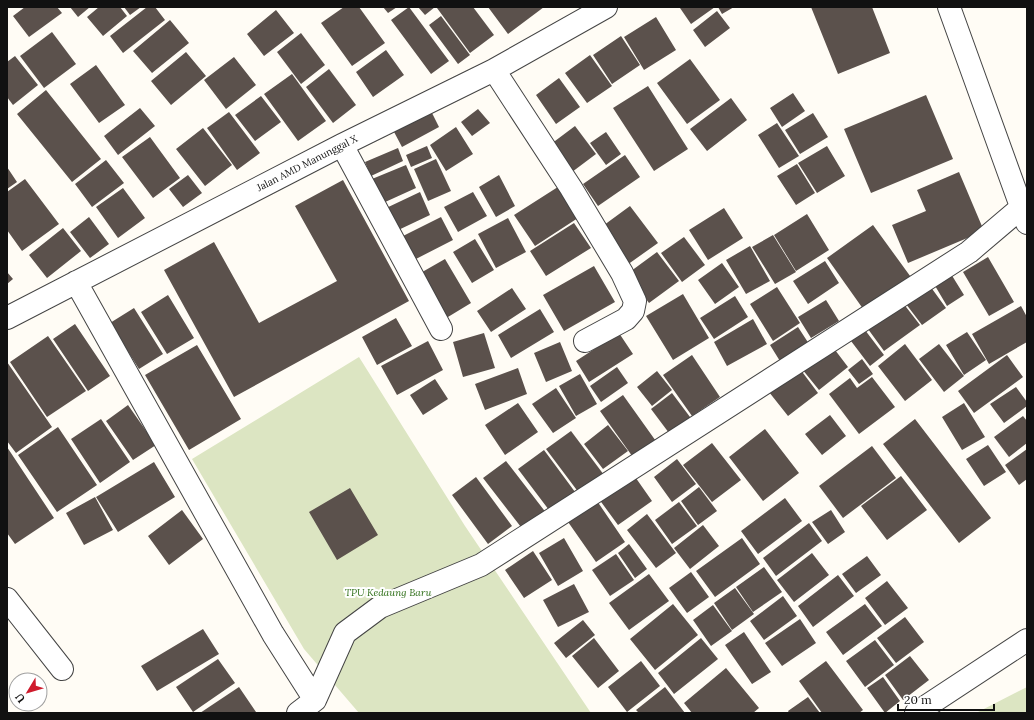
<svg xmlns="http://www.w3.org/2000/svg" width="1034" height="720" viewBox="0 0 1034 720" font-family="Lora,serif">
  <rect width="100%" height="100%" fill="#fffcf5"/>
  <!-- cemetery -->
  <path fill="#dce5c2" d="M359,357l106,169 126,187h-232l-55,-64 -112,-190z
    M1027,687v26h-51z"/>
  <!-- building -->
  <path fill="#5b514c" d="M25,7h32l5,6 -33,24 -16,-21z
    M70,7h20l-12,10z
    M99,7h21l7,9 -24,20 -16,-19z
    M124,7h17l-11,8z
    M147,7h8l10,13 -42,33 -13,-17z
    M344,7h15l26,36 -33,23 -31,-43z
    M383,7h14l-9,6z
    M409,7l40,54 -18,13 -40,-54z
    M418,7h17l-10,8z
    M439,7h34l21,28 -24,18 -33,-45z
    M488,7h56l-36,27z
    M681,7h34l-24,17 -11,-16z
    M718,7h16l-12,7z
    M811,7h61l18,46 -52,21z
    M276,10l18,23 -30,23 -17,-22z
    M717,11l13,17 -25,19 -12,-17z
    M441,16l29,39 -12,9 -29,-39z
    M656,17l20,33 -32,20 -20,-33z
    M170,20l19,23 -37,30 -19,-22z
    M52,32l24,32 -32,24 -24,-32z
    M301,33l24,32 -24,19 -24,-32z
    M621,36l19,29 -28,19 -19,-29z
    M386,50l18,25 -31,22 -17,-25z
    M186,52l20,24 -35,29 -20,-24z
    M590,55l22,31 -25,17 -22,-30z
    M15,56l23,29 -25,20 -6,-8v-35z
    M234,57l22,28 -30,24 -22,-29z
    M690,59l30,41 -33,24 -30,-41z
    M96,65l29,40 -26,18 -29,-39z
    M329,69l27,36 -23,18 -27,-36z
    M292,74l34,47 -28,20 -34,-47z
    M559,78l21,29 -24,17 -20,-29z
    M648,86l40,63 -34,22 -41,-63z
    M46,90l55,69 -29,23 -55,-68z
    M793,93l12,18 -23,16 -12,-19z
    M926,95l27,64 -82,34 -27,-64z
    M261,96l20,26 -26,19 -20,-26z
    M731,98l16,22 -40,31 -17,-22z
    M140,108l15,18 -37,29 -14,-19z
    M430,109l9,18 -37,20 -9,-17z
    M478,109l12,14 -18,13 -11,-14z
    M229,112l31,41 -23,17 -30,-42z
    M813,113l15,24 -28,17 -15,-24z
    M777,123l22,33 -20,12 -21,-33z
    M575,126l21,28 -24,18 -21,-28z
    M456,127l17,27 -27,17 -16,-26z
    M203,128l29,37 -27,21 -29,-37z
    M606,132l15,22 -15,11 -16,-22z
    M150,137l30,41 -27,20 -31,-41z
    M427,146l5,12 -21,9 -5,-12z
    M827,146l18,30 -28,17 -19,-30z
    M398,148l5,13 -32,15 -6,-14z
    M625,155l15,22 -42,29 -15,-22z
    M436,159l15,32 -23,10 -14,-32z
    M106,160l18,23 -32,24 -17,-23z
    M797,164l18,29 -19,12 -19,-29z
    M406,165l10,23 -33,15 -11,-24z
    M7,167l10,15 -10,7z
    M959,172l25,59 -76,32 -16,-38 34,-14 -9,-21z
    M188,175l14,18 -19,14 -14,-18z
    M499,175l16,31 -19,11 -17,-30z
    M25,179l34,45 -37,27 -15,-21v-38z
    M343,180l66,121 -175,96 -70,-127 50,-28 45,81 78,-42 -42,-75z
    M561,185l20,31 -46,30 -21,-31z
    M123,188l22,30 -27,20 -22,-31z
    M420,192l10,23 -38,18 -10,-23z
    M473,192l14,24 -29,16 -14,-25z
    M630,206l28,37 -31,22 -27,-37z
    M724,208l19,30 -35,22 -19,-30z
    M807,214l22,36 -33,21 -22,-36z
    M89,217l20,27 -19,14 -20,-26z
    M441,217l12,23 -41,21 -11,-24z
    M508,218l18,34 -30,16 -18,-34z
    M574,223l17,25 -45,28 -16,-25z
    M873,225l40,55 -47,33 -39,-55z
    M63,228l18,23 -34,27 -18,-23z
    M773,235l23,37 -21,12 -23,-37z
    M684,237l21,28 -23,17 -21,-29z
    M475,239l19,31 -22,13 -19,-31z
    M750,246l20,35 -24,13 -20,-34z
    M657,252l22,29 -30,22 -22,-29z
    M988,257l26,45 -25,14 -26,-44z
    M445,259l26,44 -28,17 -26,-45z
    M825,261l14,22 -31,21 -15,-23z
    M722,263l17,24 -24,17 -17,-24z
    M594,266l21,36 -51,29 -21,-36z
    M7,272l6,7 -6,5z
    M951,274l13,21 -17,11 -13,-22z
    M930,286l16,22 -24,17 -16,-21z
    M777,287l23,36 -27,18 -23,-37z
    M512,288l14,21 -35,23 -14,-21z
    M683,294l26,44 -36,22 -27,-44z
    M168,295l26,43 -27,16 -26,-42z
    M735,296l13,21 -34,22 -14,-21z
    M826,300l13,21 -28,17 -13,-21z
    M903,303l17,22 -36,26 -16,-22z
    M1021,306l6,11v25l-38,22 -17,-30z
    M134,308l29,46 -24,15 -29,-46z
    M540,309l14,23 -43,26 -13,-23z
    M396,318l16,28 -35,19 -15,-28z
    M753,319l14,25 -40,22 -13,-24z
    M75,324l35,52 -22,15 -35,-52z
    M798,327l13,20 -28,19 -13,-21z
    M865,330l19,25 -14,11 -19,-25z
    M967,332l19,28 -22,15 -18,-30z
    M484,333l11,35 -32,9 -10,-35z
    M619,333l14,21 -44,28 -13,-21z
    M48,336l38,55 -39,26 -37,-55z
    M428,341l15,29 -46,25 -16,-29z
    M560,342l12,29 -26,11 -12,-29z
    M905,344l27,36 -27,21 -27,-35z
    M939,344l25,32 -20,16 -25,-33z
    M197,345l44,74 -52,31 -44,-75z
    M832,346l16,21 -29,23 -17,-21z
    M692,355l28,42 -28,19 -29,-41z
    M1007,355l16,22 -49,36 -16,-22z
    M862,359l11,15 -14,10 -11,-14z
    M7,362l45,65 -36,26 -9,-12z
    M617,367l11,16 -27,19 -11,-16z
    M518,368l9,26 -42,16 -10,-26z
    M800,369l18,24 -30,23 -19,-24z
    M657,371l15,19 -20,16 -15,-19z
    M580,374l17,30 -21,12 -17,-30z
    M872,377l23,30 -36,27 -30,-40 21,-16 7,10z
    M435,379l13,20 -25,16 -13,-20z
    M1016,387l11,15v4l-23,17 -14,-19z
    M556,388l20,30 -23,15 -21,-29z
    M672,393l21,28 -21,16 -21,-28z
    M623,395l35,49 -23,16 -35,-49z
    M518,403l20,29 -33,23 -20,-30z
    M964,403l21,34 -23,13 -20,-33z
    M128,405l28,40 -23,15 -27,-39z
    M830,415l16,21 -24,19 -17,-21z
    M1023,416l4,5v22l-18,14 -15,-20z
    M101,419l29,43 -30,21 -29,-44z
    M915,419l76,99 -32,25 -76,-99z
    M608,425l20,26 -25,18 -19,-25z
    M58,427l39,58 -40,27 -39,-57z
    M765,429l34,44 -36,28 -34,-44z
    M571,431l33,44 -25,18 -33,-44z
    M712,443l29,37 -29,22 -29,-37z
    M988,445l18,27 -22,14 -18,-27z
    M872,446l24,32 -53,40 -24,-32z
    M7,447l47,71 -39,26 -8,-11z
    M1027,449v30l-8,6 -14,-20z
    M544,450l34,46 -26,18 -34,-45z
    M677,459l19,25 -24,18 -18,-25z
    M506,461l41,53 -23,17 -41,-53z
    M154,462l21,35 -57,35 -22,-35z
    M631,471l21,30 -34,24 -22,-30z
    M901,476l26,34 -40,30 -26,-34z
    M476,477l36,49 -24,18 -36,-49z
    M699,487l18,24 -19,14 -17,-24z
    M350,488l28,47 -41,25 -28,-48z
    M95,497l18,33 -29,15 -18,-32z
    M595,498l30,44 -29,20 -30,-43z
    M785,498l17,23 -44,33 -17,-23z
    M679,502l18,24 -25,18 -17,-24z
    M182,510l21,29 -34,26 -21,-29z
    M831,510l14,22 -17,12 -16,-22z
    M647,514l29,39 -20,15 -29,-38z
    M809,523l13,18 -46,35 -13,-18z
    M703,525l16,21 -29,23 -16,-21z
    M564,538l19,33 -25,15 -19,-33z
    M742,538l18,26 -45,33 -19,-26z
    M629,544l18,25 -12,9 -17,-25z
    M533,551l19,29 -28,18 -19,-28z
    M812,553l17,22 -35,27 -17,-22z
    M616,554l18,26 -24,16 -18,-26z
    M867,556l14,19 -25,18 -14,-19z
    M764,567l18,25 -29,20 -17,-25z
    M691,572l18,25 -22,16 -18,-25z
    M649,574l20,27 -40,29 -20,-27z
    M838,575l16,21 -41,31 -15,-21z
    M887,581l21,27 -23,17 -20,-27z
    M574,584l15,28 -31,15 -15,-27z
    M735,588l19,26 -22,16 -18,-27z
    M783,596l14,20 -33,24 -14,-19z
    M673,604l25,31 -43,35 -25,-31z
    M865,604l17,22 -39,29 -17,-23z
    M713,605l19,26 -21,15 -18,-26z
    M905,617l19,25 -28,21 -19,-25z
    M800,619l16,24 -34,23 -17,-23z
    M583,620l12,15 -29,23 -12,-15z
    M203,629l16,25 -62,37 -16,-25z
    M744,632l27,40 -19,12 -27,-39z
    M594,638l25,33 -21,17 -26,-32z
    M701,638l17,21 -44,35 -16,-21z
    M875,640l19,25 -29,22 -19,-26z
    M910,656l19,24 -26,20 -18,-25z
    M218,659l17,24 -42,29 -17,-25z
    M641,661l19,25 -33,26 -19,-25z
    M826,661l37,49 -4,3h-37l-23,-32z
    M726,668l33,40 -6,5h-61l-8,-10z
    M883,677l17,24 -15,12 -18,-25z
    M239,687l17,25 -2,1h-54z
    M665,687l20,26h-46l-3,-3z
    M808,697l12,16h-31l-1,-2z"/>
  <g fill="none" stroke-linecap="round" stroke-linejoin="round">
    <defs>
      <path id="minor" d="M949,7l78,216
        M494,70l77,118 51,85 13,28 -2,10 -7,8 -41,22
        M342,145l99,184
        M76,282l197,352 42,66
        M7,318l335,-173 152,-75 112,-63
        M7,599l55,70
        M298,713l17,-13 30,-67 35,-26 101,-42 488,-313 53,-45
        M916,713l111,-73"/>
    </defs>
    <!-- minor casing -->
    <use href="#minor" stroke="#444" stroke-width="24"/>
    <!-- minor -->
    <use href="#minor" stroke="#fff" stroke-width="22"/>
  </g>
  <g text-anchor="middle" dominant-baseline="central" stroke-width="4" stroke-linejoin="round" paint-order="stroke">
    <!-- street labels -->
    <g font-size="10" fill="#111" stroke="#fff">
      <text transform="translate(307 163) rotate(-27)">Jalan AMD Manunggal X</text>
    </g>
    <!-- park labels -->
    <g font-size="10" font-style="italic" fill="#30701a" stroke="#fff">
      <text x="388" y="592">TPU Kedaung Baru</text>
    </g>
  </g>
  <!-- border -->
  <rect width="1034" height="720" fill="none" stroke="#111111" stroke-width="16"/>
  <!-- north arrow -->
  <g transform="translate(28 692) rotate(232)"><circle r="19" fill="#ffffff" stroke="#a0a0a0"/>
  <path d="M0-3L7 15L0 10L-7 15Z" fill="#cf1b2d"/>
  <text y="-6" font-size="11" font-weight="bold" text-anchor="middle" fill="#111111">U</text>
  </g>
  <!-- scale -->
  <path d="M898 704v6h96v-6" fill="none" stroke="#111111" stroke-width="2"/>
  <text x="904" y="704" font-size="12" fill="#111111" stroke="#ffffff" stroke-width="3" paint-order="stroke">20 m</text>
</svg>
